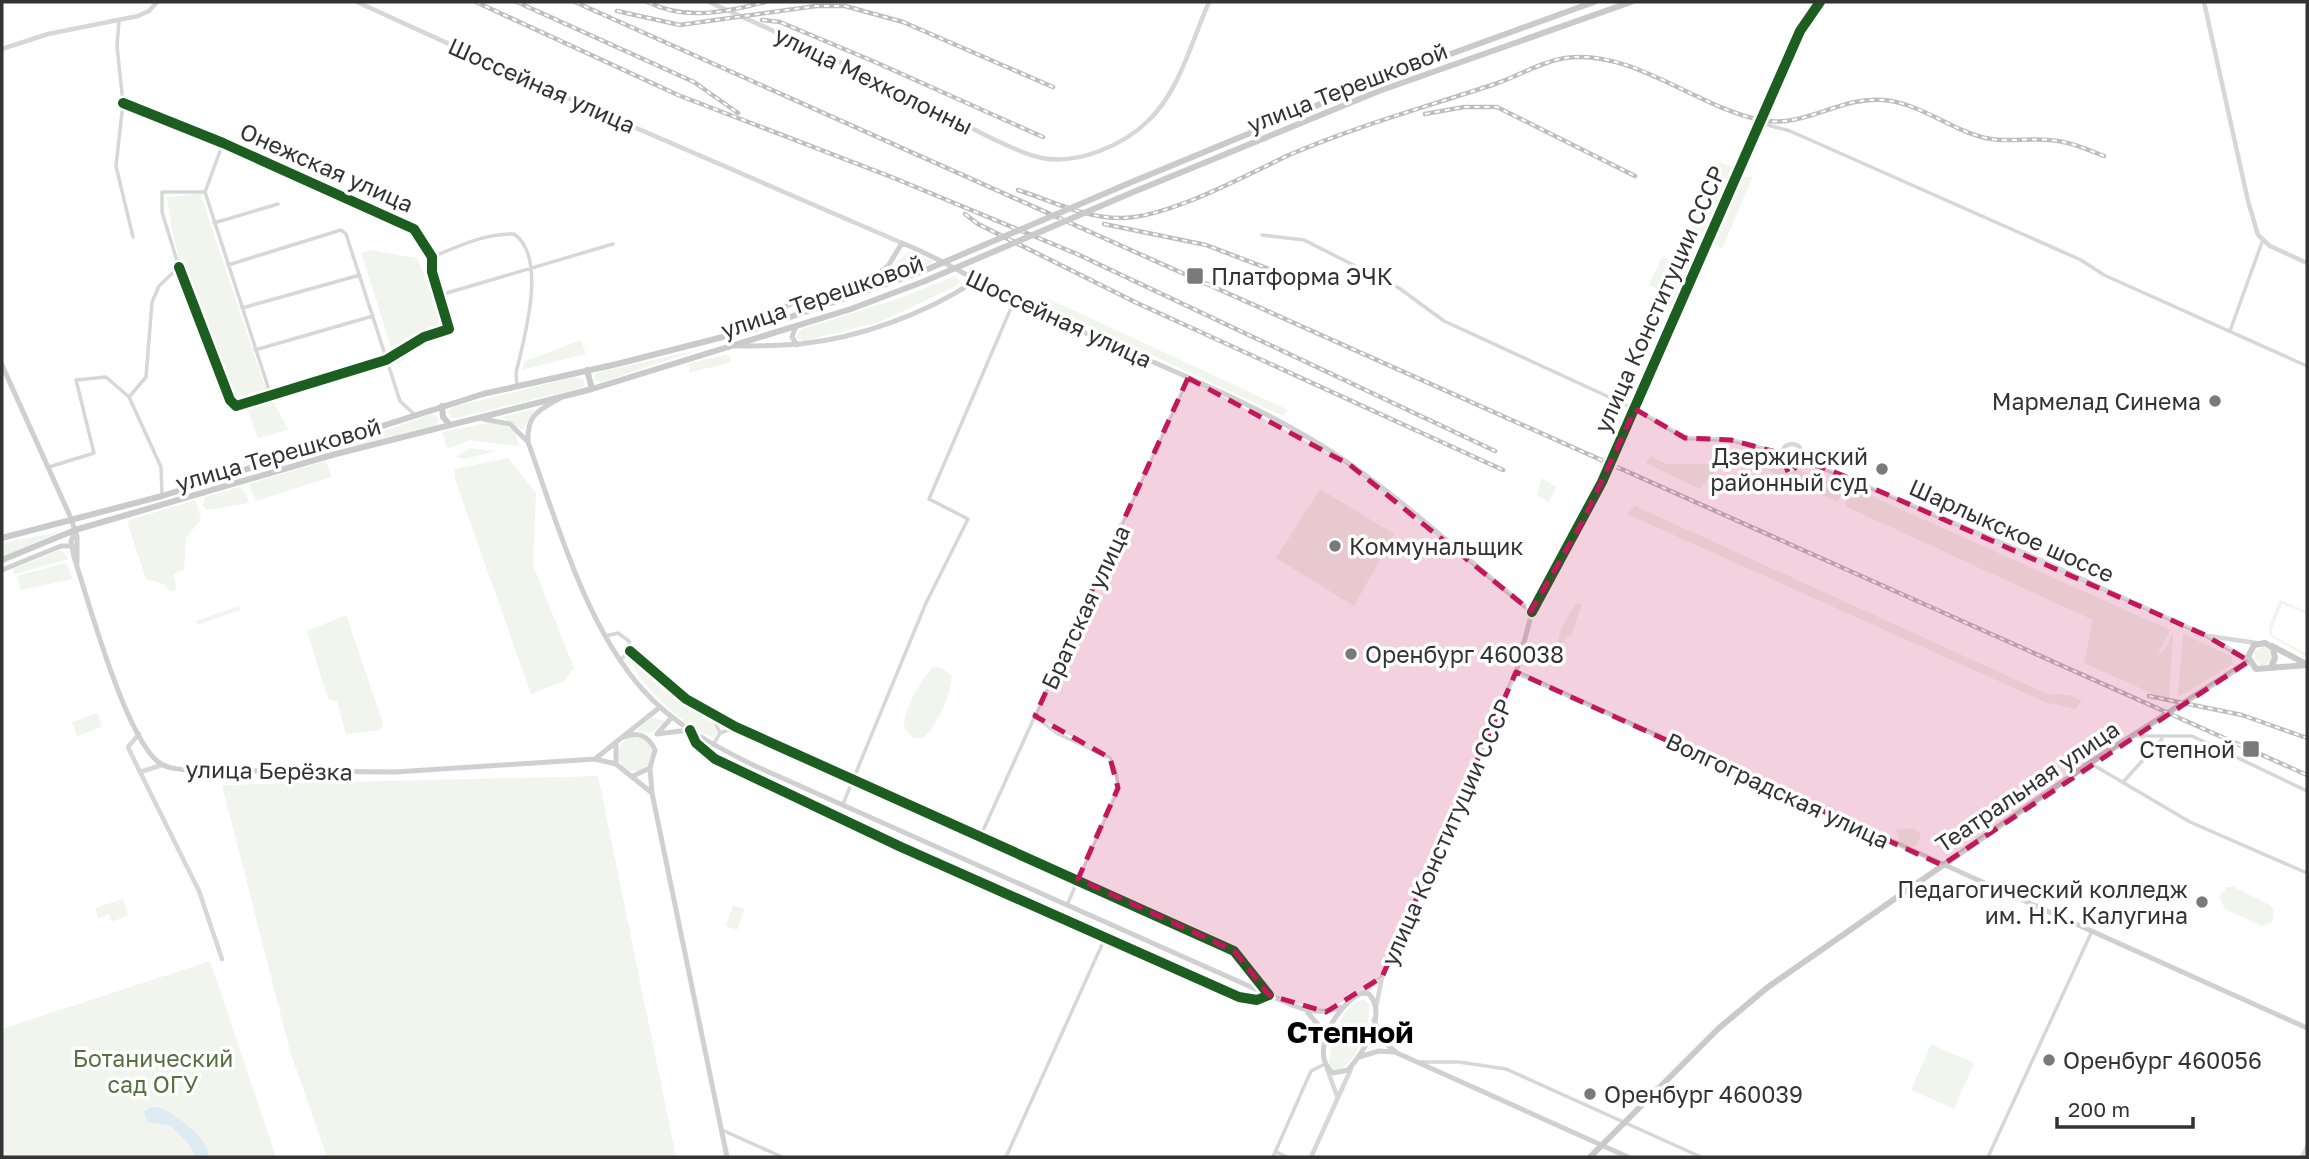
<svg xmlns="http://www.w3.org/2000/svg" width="2309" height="1159" viewBox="0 0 2309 1159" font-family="'Golos Text',sans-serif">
  <rect width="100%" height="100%" fill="#fff"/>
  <!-- green -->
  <path fill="#f1f5ed" d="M1719,162l15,6 -26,63 -10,8 -10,-6z
    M1753,176l-31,73 -10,-7 28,-64z
    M200,193l63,188 25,49 -30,8 -11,-30 -13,-7c-25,-65 -60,-133 -67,-203z
    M370,250l47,8c11,28 27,53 21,83l-27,11 -14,13 -36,-112z
    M1693,251l4,2 -24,54 -11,9 -6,-4z
    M915,252l19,10 -75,31 -61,16 3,-5 74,-23 32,-28z
    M1662,257l7,3 -13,28 -7,-3z
    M955,276l5,5 -4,5 -76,36 -76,19 -8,-4 6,-8 95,-30z
    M1049,299l239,111 -5,6 -237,-110z
    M581,340l5,14 -64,16 3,-9z
    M698,350l-96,32 -7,-2 -1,-4 5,-4z
    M725,355l5,1 1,6 -42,11 1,-10z
    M575,377l9,2v8l-128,31 -6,-1 -2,-6 5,-4z
    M535,409l-12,21 -21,-13z
    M433,414l6,4 -3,7 -134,34z
    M488,423l14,2 13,6 4,15 -50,-6 -22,9 -5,-17z
    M1729,447l115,39 -6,16 -108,-49 -30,36 -54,-26 4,-7 16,8h45z
    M470,448l26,3 -31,8 -9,-2z
    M508,458l28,35 -3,72 41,103 -11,14 -32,12 -76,-215v-10z
    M326,461l5,16 -75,24 -7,-17z
    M1542,478l14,9 -7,15 -12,-7z
    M239,487l7,7 3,9 -43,7 -3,-5 2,-8z
    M1851,487l319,143 -13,26 9,-8 7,-16 -4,69 -85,-38 9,-43 -248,-114z
    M1320,489l74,45 -40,72 -78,-48z
    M195,500l6,19 -15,19 -2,32 -11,4 4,16 -7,2 -6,-8 -18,-5 -19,-58z
    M1635,506l412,188 23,1 11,6 -5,8 -31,-7 -418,-188z
    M59,532l-57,25v-14z
    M60,550l9,9 -55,15 -1,-5z
    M66,563l7,16 -52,11 -4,-14z
    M2280,600l27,11v3l-25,-10 -11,27 3,5 33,18v3l-37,-21 -1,-10z
    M1576,604h6l-11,31 -5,2 -7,12c-4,-16 9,-32 17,-45z
    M239,606l1,4 -43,15 -1,-4z
    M346,615l37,108 -3,7 -34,4 -9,-33 -9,-2 -21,-68z
    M2183,634l48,22 2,8 -55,33z
    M2254 656a9 9 0 1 1 18 0a9 9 0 1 1-18 0Z
    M632,656l44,39 34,21 8,16 -4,5c-20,-1 -88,-62 -82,-81z
    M934,667l8,1 10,8c-1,18 -15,51 -29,62h-9c-4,-4 -9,-8 -10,-14 0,-13 19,-50 30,-57z
    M98,713l4,14 -25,9 -5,-14z
    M652,717l13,4 -14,12 -15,-2z
    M618 754a17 17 0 1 1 34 0a17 17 0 1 1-34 0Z
    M598,776l78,381h-349l-37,-106 -68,-266z
    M1913,828l8,5 -4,12 -6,2 -11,-5 -4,-12z
    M2227,887h7l36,18 4,5 -2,12 -11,4 -36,-17 -6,-12z
    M123,899l5,16 -16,7 -3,-8 -11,4 -3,-10z
    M733,905l11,4 -7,21 -11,-4z
    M210,961l66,196h-274v-128z
    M1363,999l6,4c3,19 -14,68 -36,67l-4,-4c2,-24 9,-57 34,-67z
    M1931,1044l43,19 -20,46 -43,-19z"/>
  <!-- water -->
  <path fill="#ddebf3" d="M158,1107c15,5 54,33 50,50h-12l-8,-14 -17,-17 -24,-4 -3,-10 5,-4z"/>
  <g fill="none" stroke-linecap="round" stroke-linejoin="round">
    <!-- minor -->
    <path stroke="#d7d7d7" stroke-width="3.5" d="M119,21l-2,25 6,57 -7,63 17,71
      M123,103l100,40 191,86 18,28v15l17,57 -25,8 -38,23 -150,46 -6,-6 -51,-133
      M1760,123l30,8 291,129 23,15 203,91
      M223,143l-18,49 66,204
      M214,223l64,-19
      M1262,235l42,5 95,48 45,33 191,88
      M432,257c25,-10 53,-24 82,-23 34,23 10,105 2,139l1,13
      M228,265l113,-35 5,4 54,167 14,13
      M440,295l173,-51
      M242,308l118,-33
      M2230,331l32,-89
      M255,350l118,-34
      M129,397l32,70 1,28
      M49,467l45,-14 -18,-73 30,-3 23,20 17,-20 6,-75 7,-16 20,-19 -17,-55v-20h43
      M606,636l12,-3 11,8 1,10 -10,9
      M630,651l56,48 50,28 498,224 35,44 -12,5 -18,-3 -338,-150 -186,-88 -19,-16 -5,-11
      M711,713l9,20
      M1035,716l21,17 54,25 6,14 2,16 -51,117
      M2133,736h59l115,55
      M2143,738l1,21
      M713,745l7,-12 16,-6
      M2090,763l100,59 117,51
      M2124,781l38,-42
      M843,804l83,-201 42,-84 -39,-20 85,-198
      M981,835l207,-457
      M1418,1062h41l47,7 195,88
      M722,1130l60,27
      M1276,1152l11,5
      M1006,1157l99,-219
      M1273,1157l38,-86 14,-7
      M1988,1157l104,-226
      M2302,1157l5,-11"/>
    <!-- tertiary -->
    <path stroke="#d7d7d7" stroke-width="4.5" d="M357,2l226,103 319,138
      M709,2c75,33 148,68 222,105 28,14 82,45 111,51 36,7 82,-13 107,-38 31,-30 43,-80 60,-118
      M2204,2l44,199 10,34 12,11 37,17
      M2,49l46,-15 90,-18 11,-5 8,-9
      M1635,409l50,29 46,2 49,13
      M1629,422l171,-391 20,-29
      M1782 454a10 10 0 1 1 20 0a10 10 0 1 1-20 0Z
      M1803,460l209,87 193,88 43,25
      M1532,612l70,-130
      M2209,636l47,7
      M139,734l-11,13 12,25 22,-7
      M140,772l59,119 23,68
      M1362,993l20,-15
      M1376,1007l6,-30 134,-305
      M1327,1069l10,27
      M1311,1157l40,-88"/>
    <!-- secondary -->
    <path stroke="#d0d0d0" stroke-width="5" d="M796,326l-4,11 5,8
      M730,334l63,-31 80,-25 15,-12 14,-23c46,18 87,47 132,67 106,49 220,88 316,154 64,45 121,99 182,148l-16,60 791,356
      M735,346c22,0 43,0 65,-2 59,-6 125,-30 175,-63
      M2,365l68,151 7,20v27
      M483,419l27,5 18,18c29,80 57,183 115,248 30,34 70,55 110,75l516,230c25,11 46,23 73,12
      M528,442c-1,-28 10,-31 32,-44
      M75,530l-4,11 3,16c15,46 50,175 83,204 8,7 20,8 30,9l208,2 200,-13 21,5
      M2,570l59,-24h11
      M657,734l32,-4
      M657,734l15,-17
      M624,737c14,-6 25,-1 31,13l-5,18 2,25 75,364
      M616,745v19l36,29
      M595,759l65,-52
      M633,776l17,-8
      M1362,993l7,1c19,21 -6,59 -21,76l-15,3c-26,-20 6,-71 29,-80z
      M1308,1013l12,14 5,12
      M1374,1020l10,22 13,11 231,104
      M1359,1057l20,-6 15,1"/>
    <!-- primary -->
    <path stroke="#cacaca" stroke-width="6" d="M1127,184l249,-103 218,-79
      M1131,193l248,-102 252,-89
      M587,370l5,19
      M442,406l1,11 7,8
      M2,538l160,-42 321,-102 134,-30 141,-36 163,-56
      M2,560l73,-30 257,-75 260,-66 259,-80 74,-28
      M2272,646l34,18
      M2271,667l4,-9 -2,-10 -8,-5 -11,2 -6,12 8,12 51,-4
      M1590,1157l129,-129 49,-41 322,-224 159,-102"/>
    <defs>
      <path id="rail" d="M476,2l202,93 216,83 183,76 418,197
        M517,2l177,80 44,31
        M575,2l1732,773
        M648,2c37,19 79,10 117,0
        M617,11l63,14 136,-19h29l58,16 150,65
        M762,20l18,2 95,40 168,75
        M1425,114l39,-7h33l138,69
        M1018,190c34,11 69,29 105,28 49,-2 121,-42 166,-63 67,-29 137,-48 206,-71 24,-8 45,-22 70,-26 66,-10 132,49 195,62 44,9 80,-24 123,-20 39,3 71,33 108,39 19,3 39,-1 58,1 19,1 37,9 55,16
        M965,214l13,10 159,79 366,167
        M1104,224l102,21 87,33
        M2149,696l93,19 65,23"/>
    </defs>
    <!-- rail casing -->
    <use href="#rail" stroke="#bebebe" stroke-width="4.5"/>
    <!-- rail -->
    <use href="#rail" stroke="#fff" stroke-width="2" stroke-dasharray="5" stroke-linecap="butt"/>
    <!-- tertiary-bridge -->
    <path stroke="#d7d7d7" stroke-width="4.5" d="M1602,482l27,-60"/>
    <!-- primary-bridge -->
    <path stroke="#cacaca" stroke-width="6" d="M921,272l206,-88
      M925,281l206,-88"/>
    <defs>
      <path id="cycleway" d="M123,103l100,40 191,86 18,28v15l17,57 -25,8 -38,23 -150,46 -6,-6 -51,-133
        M1532,612l70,-130 198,-451 20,-29
        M630,651l56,48 50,28 498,224 35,44 -12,5 -18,-3 -338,-150 -186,-88 -19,-16 -6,-13"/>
    </defs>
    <!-- cycleway casing -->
    <use href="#cycleway" stroke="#fff" stroke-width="15"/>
    <!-- cycleway -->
    <use href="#cycleway" stroke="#1b5e20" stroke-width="10"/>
  </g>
  <!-- marked area -->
  <path fill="#c2185b" fill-opacity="0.2" stroke="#c2185b" stroke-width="5" stroke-dasharray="14 9" stroke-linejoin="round" d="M1188,378l162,87 181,146 53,-92 51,-110 50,29 46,2 49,13 9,21 14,-14 49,19 353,156 44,26 -307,204 -426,-193 -134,305 -56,35 -57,-17 -35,-44 -156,-72 40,-91 -8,-30 -75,-42z"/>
  <!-- markers -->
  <g fill="#7a7a7a" stroke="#fff" stroke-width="2.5">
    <rect x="1186" y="267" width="18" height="18" rx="3.5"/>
    <circle cx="2215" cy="401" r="7"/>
    <circle cx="1882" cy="469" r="7"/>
    <circle cx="1335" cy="546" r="7"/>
    <circle cx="1351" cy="654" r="7"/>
    <rect x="2242" y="740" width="18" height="18" rx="3.5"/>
    <circle cx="2202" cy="902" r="7"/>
    <circle cx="2049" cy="1060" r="7"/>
    <circle cx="1590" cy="1094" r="7"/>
  </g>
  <g text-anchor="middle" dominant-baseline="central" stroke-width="7" stroke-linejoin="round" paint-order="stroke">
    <!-- street labels -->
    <g font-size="23" fill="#333" stroke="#fff">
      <text transform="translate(874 80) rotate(26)">улица Мехколонны</text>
      <text transform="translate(542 85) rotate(24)">Шоссейная улица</text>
      <text transform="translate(1347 87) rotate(-21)">улица Терешковой</text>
      <text transform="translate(327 167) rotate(24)">Онежская улица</text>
      <text transform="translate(822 296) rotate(-19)">улица Терешковой</text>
      <text transform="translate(1659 299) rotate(-66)">улица Конституции СССР</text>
      <text transform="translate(1059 318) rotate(25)">Шоссейная улица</text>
      <text transform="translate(278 454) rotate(-16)">улица Терешковой</text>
      <text transform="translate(2012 530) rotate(24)">Шарлыкское шоссе</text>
      <text transform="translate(1085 607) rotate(-65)">Братская улица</text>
      <text transform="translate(269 770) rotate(1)">улица Берёзка</text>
      <text transform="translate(2027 786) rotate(-34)">Театральная улица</text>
      <text transform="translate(1778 790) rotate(25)">Волгоградская улица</text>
      <text transform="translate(1446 832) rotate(-66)">улица Конституции СССР</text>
    </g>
    <!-- poi labels -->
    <g font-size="23" fill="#333" stroke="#fff" text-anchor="start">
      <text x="1211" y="276">Платформа ЭЧК</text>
      <text x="2201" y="401" text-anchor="end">Мармелад Синема</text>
      <text x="1868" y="456" text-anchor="end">Дзержинский<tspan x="1868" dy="26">районный суд</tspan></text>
      <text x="1349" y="546">Коммунальщик</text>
      <text x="1365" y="654">Оренбург 460038</text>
      <text x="2235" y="749" text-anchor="end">Степной</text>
      <text x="2188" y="889" text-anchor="end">Педагогический колледж<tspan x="2188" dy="26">им. Н.К. Калугина</tspan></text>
      <text x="2063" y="1060">Оренбург 460056</text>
      <text x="1604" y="1094">Оренбург 460039</text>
    </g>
    <!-- park labels -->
    <g font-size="23" fill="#56703f" stroke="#fff">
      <text x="153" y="1058">Ботанический<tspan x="153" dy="26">сад ОГУ</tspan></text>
    </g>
    <!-- district labels -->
    <g font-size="30" font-weight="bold" fill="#000" stroke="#fff">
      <text x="1350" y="1032">Степной</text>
    </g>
  </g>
  <!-- border -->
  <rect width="2309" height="1159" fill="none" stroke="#333333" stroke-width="7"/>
  <!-- scale -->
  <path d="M2057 1117v10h136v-10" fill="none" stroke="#333333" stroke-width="3.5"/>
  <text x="2068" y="1117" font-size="21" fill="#333333" stroke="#ffffff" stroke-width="5" paint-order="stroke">200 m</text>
</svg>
